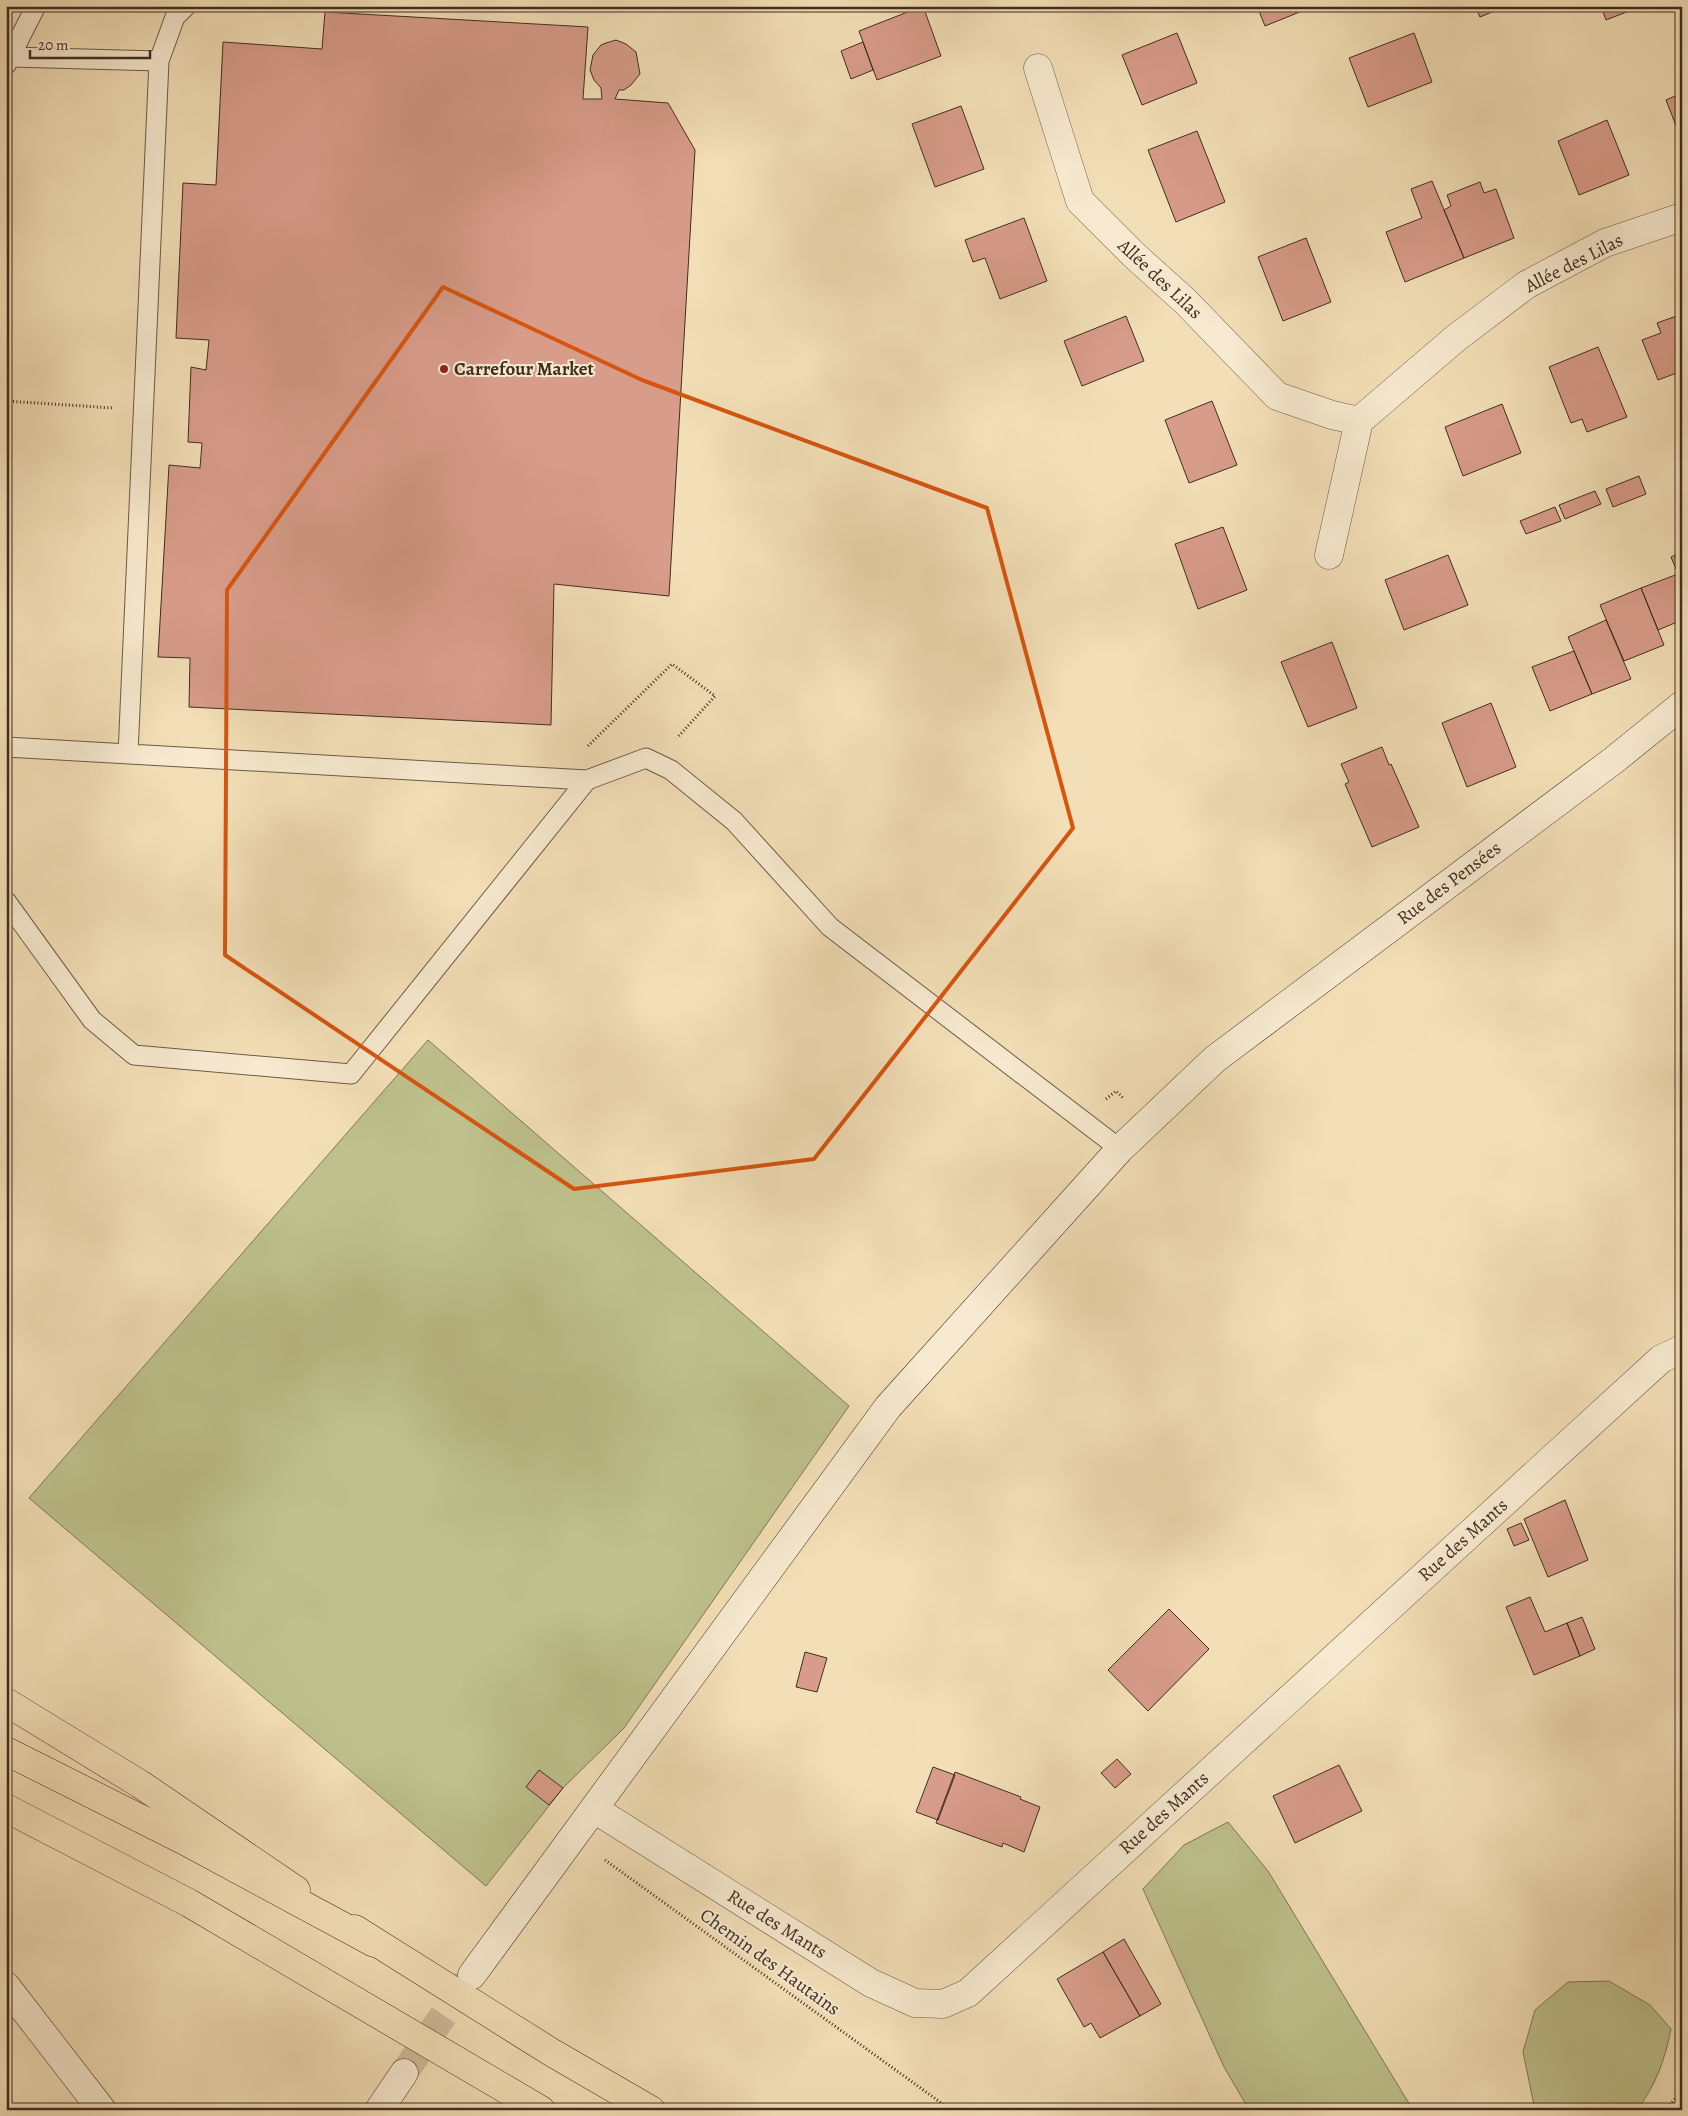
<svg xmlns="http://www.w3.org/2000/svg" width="1688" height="2116" viewBox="0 0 1688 2116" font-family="Alegreya,serif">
  <rect width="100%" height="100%" fill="#f3dfb7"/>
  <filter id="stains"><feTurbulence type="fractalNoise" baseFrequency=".004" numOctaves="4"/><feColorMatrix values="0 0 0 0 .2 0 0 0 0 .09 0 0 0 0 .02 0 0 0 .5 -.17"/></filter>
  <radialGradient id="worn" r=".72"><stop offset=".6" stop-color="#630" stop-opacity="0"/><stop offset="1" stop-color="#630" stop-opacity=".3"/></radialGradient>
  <!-- green -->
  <path fill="#bec18c" stroke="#7f7856" d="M428,1040l421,366 -225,322 -61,60 -77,98 -457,-388z
    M1228,1822l40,49 145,239h-164l-25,-43 -81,-178 41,-44z
    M1609,1981l41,24 21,24c-5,27 -16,60 -35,81h-101l-12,-58 12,-42 33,-28z"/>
  <!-- building -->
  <path fill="#d89c8a" stroke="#402e20" d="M923,6l18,50 -64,24 -18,-49z
    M1257,6h54l1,1 -47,19z
    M1475,6h31l-26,11z
    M1601,6h41l-36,14z
    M325,12l263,15 -5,72h19l-1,-11 -7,-8 -4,-10 3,-15 8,-10 5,-2 10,-3 10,4 10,8 4,22 -9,11 -7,5h-5l-4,9 53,4 27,47 -26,446 -115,-12 -3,141 -362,-18 1,-49 -32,-1 11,-192 31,3 2,-25 -14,-1 3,-75 15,3 3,-30 -33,-2 7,-155 33,2 7,-143 99,7z
    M1177,33l20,50 -55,22 -20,-50z
    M1414,33l18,49 -64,25 -19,-49z
    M863,42l10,28 -22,9 -10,-28z
    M1682,93v48l-16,-41z
    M961,106l23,63 -49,18 -23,-63z
    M1607,120l22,55 -50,20 -21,-54z
    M1197,131l28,71 -49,20 -28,-72z
    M1432,181l32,77 -59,24 -19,-50 36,-14 -11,-29z
    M1480,182l4,11 12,-4 18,49 -50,20 -20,-48 7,-4 -4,-11z
    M1024,218l23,63 -47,18 -15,-41 -12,4 -8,-22z
    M1306,238l25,64 -48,19 -25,-64z
    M1682,314v57l-24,9 -16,-40 19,-7 -4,-10z
    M1126,316l18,45 -62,25 -18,-45z
    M1598,347l29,70 -40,15 -5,-13 -11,4 -22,-56z
    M1212,401l25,64 -48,18 -24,-63z
    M1502,404l19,49 -58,23 -18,-49z
    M1639,476l7,18 -33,13 -7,-18z
    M1595,491l6,13 -36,15 -6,-14z
    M1555,507l6,14 -35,13 -6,-13z
    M1223,527l24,63 -49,19 -23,-65z
    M1680,553l2,4v26l-11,-26z
    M1448,555l20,50 -64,25 -19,-50z
    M1678,574l4,9v37l-24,10 -17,-42z
    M1641,588l23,57 -40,16 -24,-56z
    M1606,620l25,59 -39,15 -24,-57z
    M1332,642l25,66 -49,19 -27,-65z
    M1574,651l18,43 -42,17 -18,-44z
    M1491,703l25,64 -49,20 -25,-64z
    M1382,747l7,18 2,-1 28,63 -47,20 -27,-63 4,-2 -8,-18z
    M1565,1500l23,60 -40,17 -24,-58z
    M1521,1523l8,17 -15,6 -7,-17z
    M1530,1597l15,35 22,-9 13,33 -46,19 -28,-68z
    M1169,1609l40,40 -61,62 -40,-41z
    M1582,1617l13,32 -15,7 -13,-33z
    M805,1652l22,6 -10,34 -21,-5z
    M1117,1759l14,15 -16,14 -14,-15z
    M1339,1765l23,46 -67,32 -22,-47z
    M933,1767l22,8 -17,45 -22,-8z
    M539,1770l24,18 -14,17 -23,-18z
    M955,1772l66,25 -1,2 20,8 -16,45 -21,-9 -1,4 -66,-24z
    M1124,1939l37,65 -21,12 -37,-64z
    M1103,1952l37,64 -40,22 -9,-15 -7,4 -27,-48z"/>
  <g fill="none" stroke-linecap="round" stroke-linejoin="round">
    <!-- secondary-tunnel -->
    <path stroke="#cfbc99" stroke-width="28" stroke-dasharray="28 14" stroke-linecap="butt" d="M404,2073l67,-98"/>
    <defs>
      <path id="lane" d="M11,57l148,4
        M6,65l30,-59
        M6,747l581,33 -236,294 -217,-19 -42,-35 -86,-119
        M128,754l31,-693 16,-44 11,-11
        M587,780l59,-22 25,12 63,51 96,106 290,222"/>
      <path id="street" d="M1038,68l42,133 55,55 50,45 92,95 55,19 27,6 -30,134
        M1359,421l97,-83 70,-53 79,-42 77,-26
        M594,1809l277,174 44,20 28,1 25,-11 693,-634 21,-10"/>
      <path id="secondary" d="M472,1975l416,-568 232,-258 95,-90 399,-299 68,-55
        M6,1986l96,124
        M379,2110l25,-37"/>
      <path id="primary" d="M6,1702l134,82 156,106
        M355,1929l196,123 100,58"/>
      <path id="highway" d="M6,1751l177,89 191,103
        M6,1808l183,95 352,207"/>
    </defs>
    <!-- lane casing -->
    <use href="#lane" stroke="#6d5a46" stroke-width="21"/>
    <!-- street casing -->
    <use href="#street" stroke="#6d5a46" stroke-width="29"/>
    <!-- secondary casing -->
    <use href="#secondary" stroke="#402e20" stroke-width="29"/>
    <!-- primary casing -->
    <use href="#primary" stroke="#402e20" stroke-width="29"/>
    <!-- highway casing -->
    <use href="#highway" stroke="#402e20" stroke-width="29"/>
    <!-- path -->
    <path stroke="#402e20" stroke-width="3" stroke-dasharray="1 2.5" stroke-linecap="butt" d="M6,401l107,7
      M588,746l84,-82 43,32 -38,42
      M1106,1099l10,-8 8,8
      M605,1860l346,250
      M1665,2110l17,-19"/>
    <!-- lane -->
    <use href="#lane" stroke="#f7ead0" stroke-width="19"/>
    <!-- street -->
    <use href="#street" stroke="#f7ead0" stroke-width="28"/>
    <!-- secondary -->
    <use href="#secondary" stroke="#f7ead0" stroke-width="28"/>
    <!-- primary -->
    <use href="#primary" stroke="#f3dfb7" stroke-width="28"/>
    <!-- highway -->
    <use href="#highway" stroke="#f3dfb7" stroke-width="28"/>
  </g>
  <!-- marked area -->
  <path fill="none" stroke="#d7550e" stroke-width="4" stroke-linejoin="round" d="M443,287l199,93 345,128 86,320 -259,331 -240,30 -349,-234 2,-365z"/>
  <!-- markers -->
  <circle fill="#8f2418" stroke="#f7ead0" stroke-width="2" cx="444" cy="369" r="5"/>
  <g text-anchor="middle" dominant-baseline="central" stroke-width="4" stroke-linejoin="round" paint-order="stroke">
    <!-- street labels -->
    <g font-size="19" fill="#402e20" stroke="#f7ead0">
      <text transform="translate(1574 263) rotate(-27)">Allée des Lilas</text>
      <text transform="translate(1160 279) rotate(43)">Allée des Lilas</text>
      <text transform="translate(1449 883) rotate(-37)">Rue des Pensées</text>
      <text transform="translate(1463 1540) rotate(-42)">Rue des Mants</text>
      <text transform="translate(1164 1813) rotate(-42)">Rue des Mants</text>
      <text transform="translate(777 1924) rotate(32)">Rue des Mants</text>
      <text transform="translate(770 1962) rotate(36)">Chemin des Hautains</text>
    </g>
    <!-- poi labels -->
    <g font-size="19" font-weight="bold" fill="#402e20" stroke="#f7ead0" text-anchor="start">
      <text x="454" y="369">Carrefour Market</text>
    </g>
  </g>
  <!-- margin -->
  <rect width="1688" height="2116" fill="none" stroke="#f3dfb7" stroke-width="25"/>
  <rect x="8" y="8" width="1673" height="2101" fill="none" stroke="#402e20" stroke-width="2.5"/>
  <rect x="12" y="12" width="1663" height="2091" fill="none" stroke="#402e20"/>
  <!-- scale -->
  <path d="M30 50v8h120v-8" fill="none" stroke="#402e20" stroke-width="2.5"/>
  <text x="38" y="50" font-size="15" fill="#402e20" stroke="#f7ead0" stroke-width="4" paint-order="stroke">20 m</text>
  <rect width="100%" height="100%" filter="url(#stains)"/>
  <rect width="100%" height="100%" fill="url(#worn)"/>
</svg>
